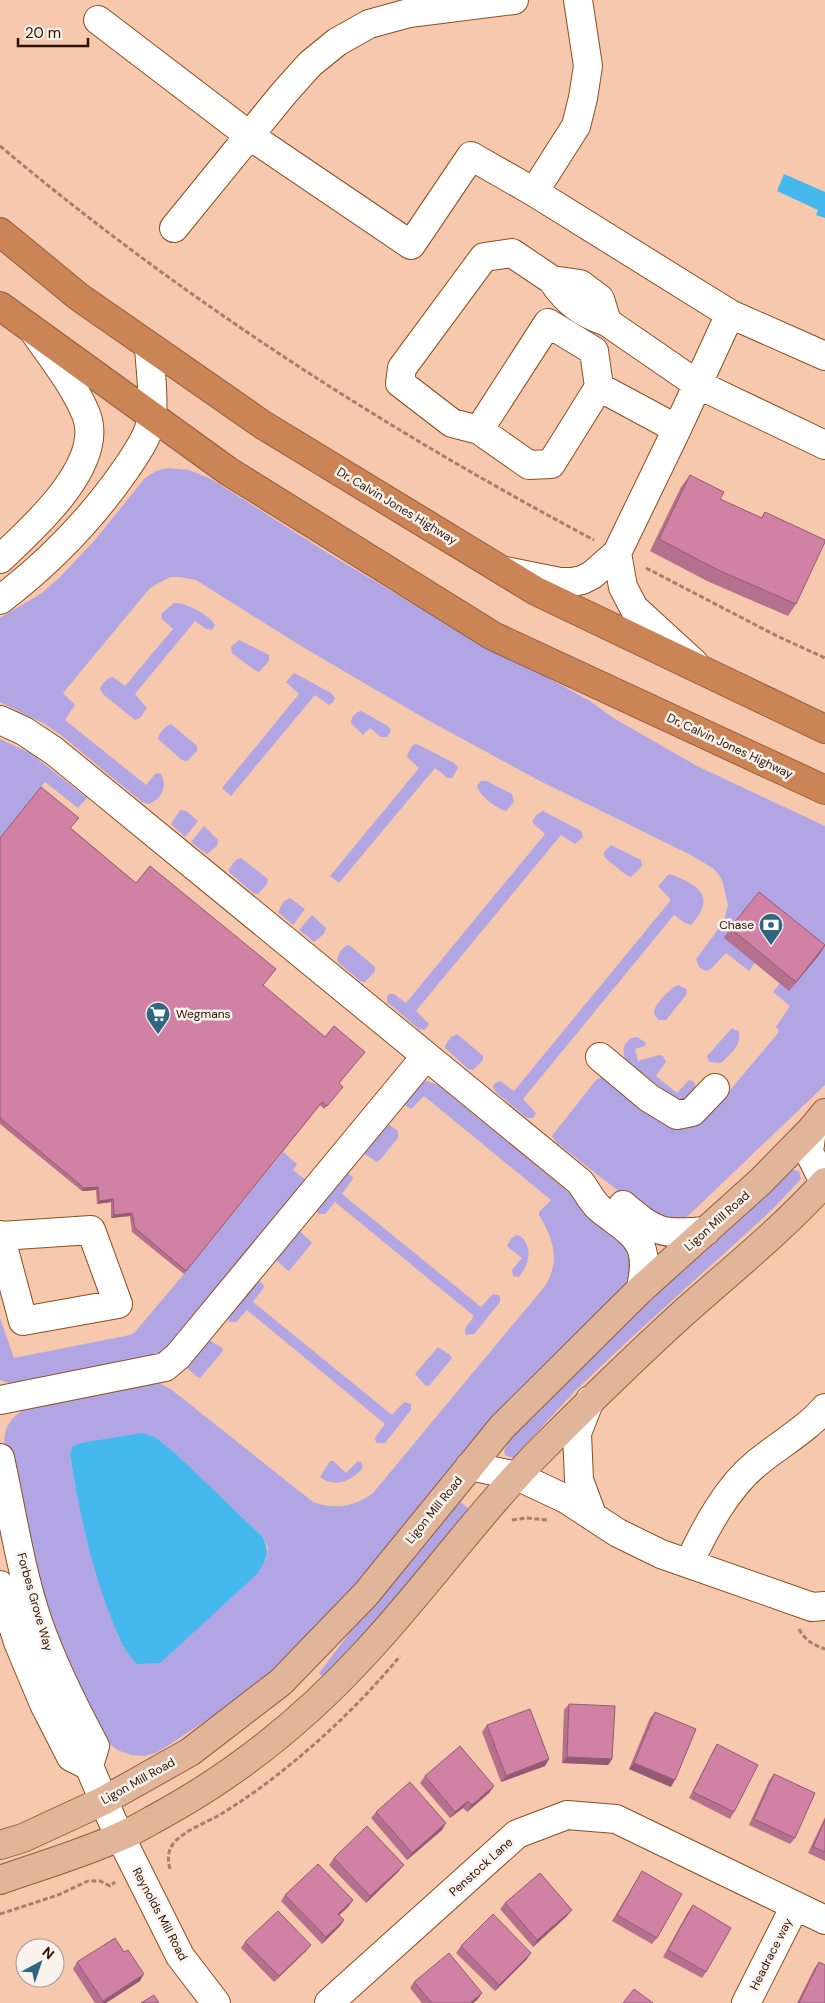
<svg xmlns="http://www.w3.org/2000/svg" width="825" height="2003" viewBox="0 0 825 2003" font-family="'DM Sans',sans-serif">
  <rect width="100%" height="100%" fill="#f6c8ad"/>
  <!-- green -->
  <path fill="#b1a5e4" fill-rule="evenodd" d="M167,468l22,2 22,9 115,73 82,49 182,100 25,18 82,47 128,60v259l-136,130 -5,5 -16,3 -42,-26 -69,-54 -5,-7 44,-56 8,-4 69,51 14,1 7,-4 27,-23 58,-69 -3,-5 14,-21 -17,-14 7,-9 -56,-45 31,25 -6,8 -23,-18 -15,16 -4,2 -8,-4 -3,-8 27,-36 5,-17 -5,-23 -4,-8 -5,-6 -21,-13 -155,-76 -114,-62 -118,-69 -110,-69 -17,-3h-9l-20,11 -87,105 12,12 -10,15 81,65 10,-12 5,1c7,12 0,26 -12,30l-7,-2 -81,-67 -18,-12 -43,-21v-84l42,-25 18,-16 35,-37 50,-62 11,-7z
    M174,603c11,-1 36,12 41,22l-3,5 -6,-1 -11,-8 -60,73 12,14 -7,10 -5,2 -31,-25 -4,-6c2,-6 7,-11 13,-12l12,9 48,-57 -11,-10 -1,-5z
    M239,640l30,15v6l-10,11 -6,-3 -21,-16 -1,-6z
    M294,673l37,20 4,5 -2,4 -4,3 -14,-10 -84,101 -9,-8 77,-94 -13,-12z
    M361,711l27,15 3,5 -4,6h-6l-11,-9 -7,7 -12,-12c0,-5 4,-11 10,-12z
    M171,724l26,22v5l-10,10 -5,-1 -24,-21c1,-6 7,-13 13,-15z
    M0,739l30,14 57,45 -9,10 -33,-26 -45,56z
    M417,744l37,19 4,5 -6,10h-4l-13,-10 -96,115 -9,-7 89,-108 -11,-10 -1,-3 6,-10z
    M481,781h6l25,13 2,8 -8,9c-9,-2 -27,-16 -29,-25z
    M180,810l6,1 12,10 -13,16 -14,-13z
    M543,811l38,20 2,6 -8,7 -14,-9 -145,176 13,13 -4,6 -6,-1 -32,-27v-5l2,-3h5l12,9 139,-169 -13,-12 4,-7z
    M204,826l14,14 -1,6 -10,8 -16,-12z
    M611,845l30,15 1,6 -11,11 -6,-3 -20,-16 -1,-6z
    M241,858l27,21 -1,5 -9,10 -5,-1 -24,-21v-3l7,-9z
    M669,874c7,2 13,5 19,8 23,12 17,27 3,43l-6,-2 -11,-8 -151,184 13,14 -3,5h-6l-31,-26 -3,-5 1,-3 6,-3 14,10 157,-191 -13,-14z
    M290,898l15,11 -12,16 -15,-13 6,-11z
    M312,915l14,13 -2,6 -10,8 -15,-12z
    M349,945l26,22v4l-10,11 -5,-1 -22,-19c-2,-7 4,-15 11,-17z
    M678,985l7,3 2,2 -1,5 -20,25h-7c-2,-2 -4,-4 -5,-7 -1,-8 17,-25 24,-28z
    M732,1028l7,4c3,13 -10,24 -18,31l-12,-1 -2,-6z
    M457,1034l26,22v4l-10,10 -5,-1 -23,-21v-2l6,-9z
    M637,1037l9,6 -1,3 -10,3 3,12 21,-6 4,1 3,6 -10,14 21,17 12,-13 5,2 3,8 -8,12 -13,-2 -50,-40c-6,-10 -1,-22 11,-23z
    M426,1081l12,4 191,157 6,30 -12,19 -69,64 -77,82 -139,169 -67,68 -34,26 -79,52 -13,4 -14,-1 -14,-5 -15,-12 -47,-91 -50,-200c-3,-18 7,-33 24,-39l120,-25h10l13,7 141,112c22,8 41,5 60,-9l172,-207c16,-25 8,-48 -6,-71v-3l12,-12 -127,-104 -13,13 -6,-4 -1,-2 16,-20zM155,1437l21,17 87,83 5,11 -2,12 -147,79c-23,-62 -39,-119 -49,-185l2,-7z
    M388,1124l10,7v7l-18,22 -3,2 -14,-9z
    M283,1152l14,12 -4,6 14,11 -145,173 -151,30 -11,-4v-62l14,40 116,-23 5,-3 49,-58z
    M794,1170l5,1 2,8 -28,30 -141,128 -57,54 -61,66h-4l-5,-2 -1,-4 9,-16 107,-109 103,-91 66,-64z
    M347,1173l5,3 1,3 -11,15 139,113 12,-13 7,2v6l-26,32 -8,1c-4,-7 5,-13 8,-19l-139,-114 -10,12h-7l-1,-7z
    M298,1232h3l11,11 -23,28 -3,-2 -11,-10z
    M516,1235l4,1c14,11 9,29 -1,41l-6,-1 -1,-6 10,-12 -15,-12 4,-7z
    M258,1280l5,4 1,3 -11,15 139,113 12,-13 7,2v6l-26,33h-8l-2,-3 1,-4 9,-12 -138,-114 -11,12h-7l-1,-8z
    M209,1340l13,8 1,3 -23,27 -3,-1 -11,-10z
    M438,1347l12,8 2,3 -23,28 -4,-1 -10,-11z
    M330,1461h3l13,12 12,-12 3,1 2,6c-11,13 -28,20 -43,9z
    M458,1500l11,9 -65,81 -79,89 -6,-6 43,-56z"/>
  <!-- water -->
  <path fill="#45b9ee" d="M784,174l41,18v26l-9,-3 2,-5 -41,-19z
    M142,1433l13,4 21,17 87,83c7,17 4,22 -6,37l-97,89 -23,1c-16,-16 -22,-36 -30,-57 -18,-50 -29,-101 -37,-153l2,-7 9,-4z"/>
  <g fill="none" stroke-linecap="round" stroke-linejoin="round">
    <defs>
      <path id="minor" d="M98,20l152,116 161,109 60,-89 63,36 196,122 95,42
        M534,192l42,-66 7,-28 5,-32 -10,-66
        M174,228l110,-135 26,-29 27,-22 32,-18 40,-11 105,-13
        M552,280c15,22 29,33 55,42
        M599,387l-5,-36 -46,-28 -69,107 50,35 22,-1 48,-77 78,42
        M479,430l-27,-7 -52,-40 2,-15 82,-111 28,-4 40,27 28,4 20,15 7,23 90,62 128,61
        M617,553l6,34 11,21 60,55
        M0,559c32,-30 106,-95 86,-145 -12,-29 -33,-55 -51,-81
        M505,571l55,11h12l10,-2 10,-5 25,-22 60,-124 53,-115
        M0,600c50,-38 90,-79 126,-131 10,-15 25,-36 26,-54 2,-23 -2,-47 -3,-69
        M0,720l24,11 30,20 526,431c6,8 11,18 18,25 14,13 38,24 44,43 4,13 1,26 -1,39
        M600,1057l49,41 28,17 15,-3 23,-24
        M812,1129l-3,23 16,32
        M623,1205c33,28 39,30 83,26
        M0,1235l23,86 95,-17 -27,-74 -90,6
        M0,1400l165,-33 13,-11 248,-300
        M590,1400l-13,33 2,47 13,35
        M0,1458c12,54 20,111 38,164 15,43 35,83 57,124l-6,20
        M470,1466l47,10 49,23 52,34 43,21 151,53 13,-1
        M689,1563c16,-34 38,-76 68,-100 23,-19 49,-33 68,-55
        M0,1585l18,57 26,62 27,53 18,9 23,54 68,136 36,47
        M329,2003l188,-169 50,-19 49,4 209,101
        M746,2003l49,-97"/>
      <path id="major" d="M0,1845l23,-7 80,-37 87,-49 91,-70 85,-88 136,-167 139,-138 119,-107 52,-53 13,-16
        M0,1880c40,-14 81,-26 119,-43 15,-6 29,-15 44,-23 78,-43 145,-98 205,-164 61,-66 113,-140 177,-204 44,-44 89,-88 135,-130 49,-44 101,-85 145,-134"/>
      <path id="highway" d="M0,232l79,65 184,128 273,166 289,138
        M0,306l228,165 265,165 332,154"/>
    </defs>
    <!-- minor casing -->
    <use href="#minor" stroke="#8e4d1e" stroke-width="30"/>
    <!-- major casing -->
    <use href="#major" stroke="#945c38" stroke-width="30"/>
    <!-- highway casing -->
    <use href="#highway" stroke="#945c38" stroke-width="30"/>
    <!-- path -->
    <path stroke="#a67f68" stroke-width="3" stroke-dasharray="5 2.5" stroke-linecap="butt" d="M0,146c182,153 385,283 594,394
      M646,568l131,68 48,22
      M512,1520l14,-2 22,2
      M799,1629c6,11 14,16 26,20
      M170,1869c-2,-8 -3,-17 3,-25 11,-14 33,-21 48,-30 12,-7 23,-15 35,-23 52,-38 103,-85 144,-135
      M0,1914l58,-19 30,-14h12l10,5 5,-4"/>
    <!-- minor -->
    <use href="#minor" stroke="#fff" stroke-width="28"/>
    <!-- major -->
    <use href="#major" stroke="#e0b59a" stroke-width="28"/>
    <!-- highway -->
    <use href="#highway" stroke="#cb8456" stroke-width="28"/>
  </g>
  <!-- wall -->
  <path fill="#b4708d" d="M690,475l30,24 41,19 4,-6 31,92 -8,12 -81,-35 -57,-30 31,-64z
    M71,828l65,55 127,102 76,98 4,4 -19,22 -4,-4 -136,169 -52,-42 -2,-16 -19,2v-16l-14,2 -1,-14 -14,1 -82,-67v-286z
    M730,928l95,18 -6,9 -30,36 -65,-53z
    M569,1704l43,55 -4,6 -46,-2 2,-53z
    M655,1712l16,75 -42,-18 21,-51z
    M487,1725l62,34 -4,7 -44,16 -19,-50z
    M717,1744l17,68 -4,7 -41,-21 24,-47z
    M774,1774l21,64 -5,6 -41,-19 20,-44z
    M425,1776l69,10 -5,7 -22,19 -4,-4 -13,10 -30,-35z
    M376,1812l66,18 -35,30 -36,-42z
    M825,1817v44l-17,-8z
    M334,1858l65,13 -33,32 -37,-38z
    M642,1871l15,67 -5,6 -40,-23z
    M285,1895l68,5 -5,7 -9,8 5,5 -4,6 -18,18 -41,-43z
    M505,1903l62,13 -34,31 -33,-38z
    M693,1905l13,67 -4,6 -39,-21 25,-45z
    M245,1942l66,3 -5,6 -32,31 -33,-34z
    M461,1946l66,13 -32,32 -39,-38z
    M77,1962l63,19 -34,22h-11l-22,-34z
    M819,1962l6,41h-28l17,-34z
    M414,1982l68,11 -5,7 -4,3h-51l-12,-15z"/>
  <!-- shaded-wall -->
  <path fill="#925b73" d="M825,946l-6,9 -30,36 7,-9z
    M98,1187l-2,3 -14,1 2,-3z
    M113,1199l-2,3 -14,2 2,-3z
    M132,1213l-2,3 -19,2 3,-3z
    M567,1757l45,2 -4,6 -46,-2z
    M549,1759l-4,7 -44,16 5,-6z
    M634,1763l41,17 -4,7 -42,-18z
    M494,1786l-5,7 -22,19 5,-7z
    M468,1801l-5,7 -13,10 5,-6z
    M446,1823l-4,7 -35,30 5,-7z
    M404,1865l-5,6 -33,32 4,-7z
    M353,1900l-5,7 -14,13 4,-6z
    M572,1910l-5,6 -34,31 4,-7z
    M344,1920l-4,6 -18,18 4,-7z
    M311,1945l-5,6 -32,31 5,-6z
    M531,1953l-4,6 -32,32 4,-6z
    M144,1974l-4,7 -34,22h-4l1,-2z
    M482,1993l-5,7 -4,3h-3z"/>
  <!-- building -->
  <path fill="#d182a4" stroke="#925b73" d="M690,475l34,17 -4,7 42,19 3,-6 60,28v2l-29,62 -80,-35 -57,-30z
    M41,787l38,31 -9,10 66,55 14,-17 126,103 -13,16 62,52 9,-11 31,26 -26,31 4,4 -16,19 -5,-4 -136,169 -51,-43 -3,-15 -18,2 -1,-16 -14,2 -1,-14 -14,1 -84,-70v-280z
    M759,892l66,53 -29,37 -66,-54z
    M569,1704l46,2 -3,53 -45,-2z
    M530,1709l19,50 -43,17 -19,-51z
    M655,1712l41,17 -21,51 -41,-17z
    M717,1744l41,21 -24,47 -41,-20z
    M460,1746l34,40 -22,19 -4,-4 -13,11 -30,-36z
    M774,1774l41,19 -20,45 -41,-19z
    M410,1782l36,41 -34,30 -36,-41z
    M825,1820v32l-12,-5z
    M367,1826l37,39 -34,31 -36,-38z
    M318,1864l35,36 -15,14 6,6 -18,17 -41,-42z
    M642,1871l40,23 -25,44 -40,-23z
    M540,1873l32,37 -35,30 -32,-37z
    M693,1905l38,23 -25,44 -38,-22z
    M278,1911l33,34 -32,31 -34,-34z
    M493,1914l38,39 -32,32 -38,-39z
    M115,1938l9,14 4,-2 16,24 -41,27 -26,-39z
    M449,1953l33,40 -12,10h-38l-18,-21z
    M819,1962l6,3v38h-26z
    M634,1989l19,14h-30z
    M154,1995l5,8h-18z"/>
  <!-- icons -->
  <defs>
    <symbol id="bank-pin" viewBox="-11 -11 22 30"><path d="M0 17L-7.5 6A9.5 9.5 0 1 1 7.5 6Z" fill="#2f6681" stroke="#faf2ed"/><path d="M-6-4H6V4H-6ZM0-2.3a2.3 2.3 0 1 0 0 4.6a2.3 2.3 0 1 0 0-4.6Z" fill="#fff"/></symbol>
    <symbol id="supermarket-pin" viewBox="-11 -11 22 30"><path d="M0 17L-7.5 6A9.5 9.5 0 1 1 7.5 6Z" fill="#2f6681" stroke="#faf2ed"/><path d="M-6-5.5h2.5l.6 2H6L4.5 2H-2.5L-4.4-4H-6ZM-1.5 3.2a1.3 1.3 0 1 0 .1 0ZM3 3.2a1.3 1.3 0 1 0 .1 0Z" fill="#fff"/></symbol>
  </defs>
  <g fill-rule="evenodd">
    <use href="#bank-pin" x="757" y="911" width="28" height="38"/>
    <use href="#supermarket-pin" x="144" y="1000" width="28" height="38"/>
  </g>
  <g text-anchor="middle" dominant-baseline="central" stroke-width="5" stroke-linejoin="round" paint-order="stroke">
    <!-- street labels -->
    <g font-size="12" fill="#2d1201" stroke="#faf2ed">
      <text transform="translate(397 506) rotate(31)">Dr. Calvin Jones Highway</text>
      <text transform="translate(730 746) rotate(25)">Dr. Calvin Jones Highway</text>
      <text transform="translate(717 1221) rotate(-42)">Ligon Mill Road</text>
      <text transform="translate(434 1510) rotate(-51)">Ligon Mill Road</text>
      <text transform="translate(35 1602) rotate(74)">Forbes Grove Way</text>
      <text transform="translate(138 1781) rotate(-29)">Ligon Mill Road</text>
      <text transform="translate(481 1867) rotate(-42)">Penstock Lane</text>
      <text transform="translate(160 1914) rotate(62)">Reynolds Mill Road</text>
      <text transform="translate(771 1954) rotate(-63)">Headrace way</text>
    </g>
    <!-- poi labels -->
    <g font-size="12" fill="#2d1201" stroke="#faf2ed" text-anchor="end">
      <text x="754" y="925">Chase</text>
      <text x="176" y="1014" text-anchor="start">Wegmans</text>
    </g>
  </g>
  <!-- north arrow -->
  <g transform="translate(40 1963) rotate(40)"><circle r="24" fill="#faf2ed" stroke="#a8988f"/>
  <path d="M0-4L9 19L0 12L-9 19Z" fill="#2f6681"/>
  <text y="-8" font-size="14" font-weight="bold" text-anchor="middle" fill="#2d1201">N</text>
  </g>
  <!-- scale -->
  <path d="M18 38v8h70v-8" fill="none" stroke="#2d1201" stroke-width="2.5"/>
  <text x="25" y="38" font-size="15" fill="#2d1201" stroke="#faf2ed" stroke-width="4" paint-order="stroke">20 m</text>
</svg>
